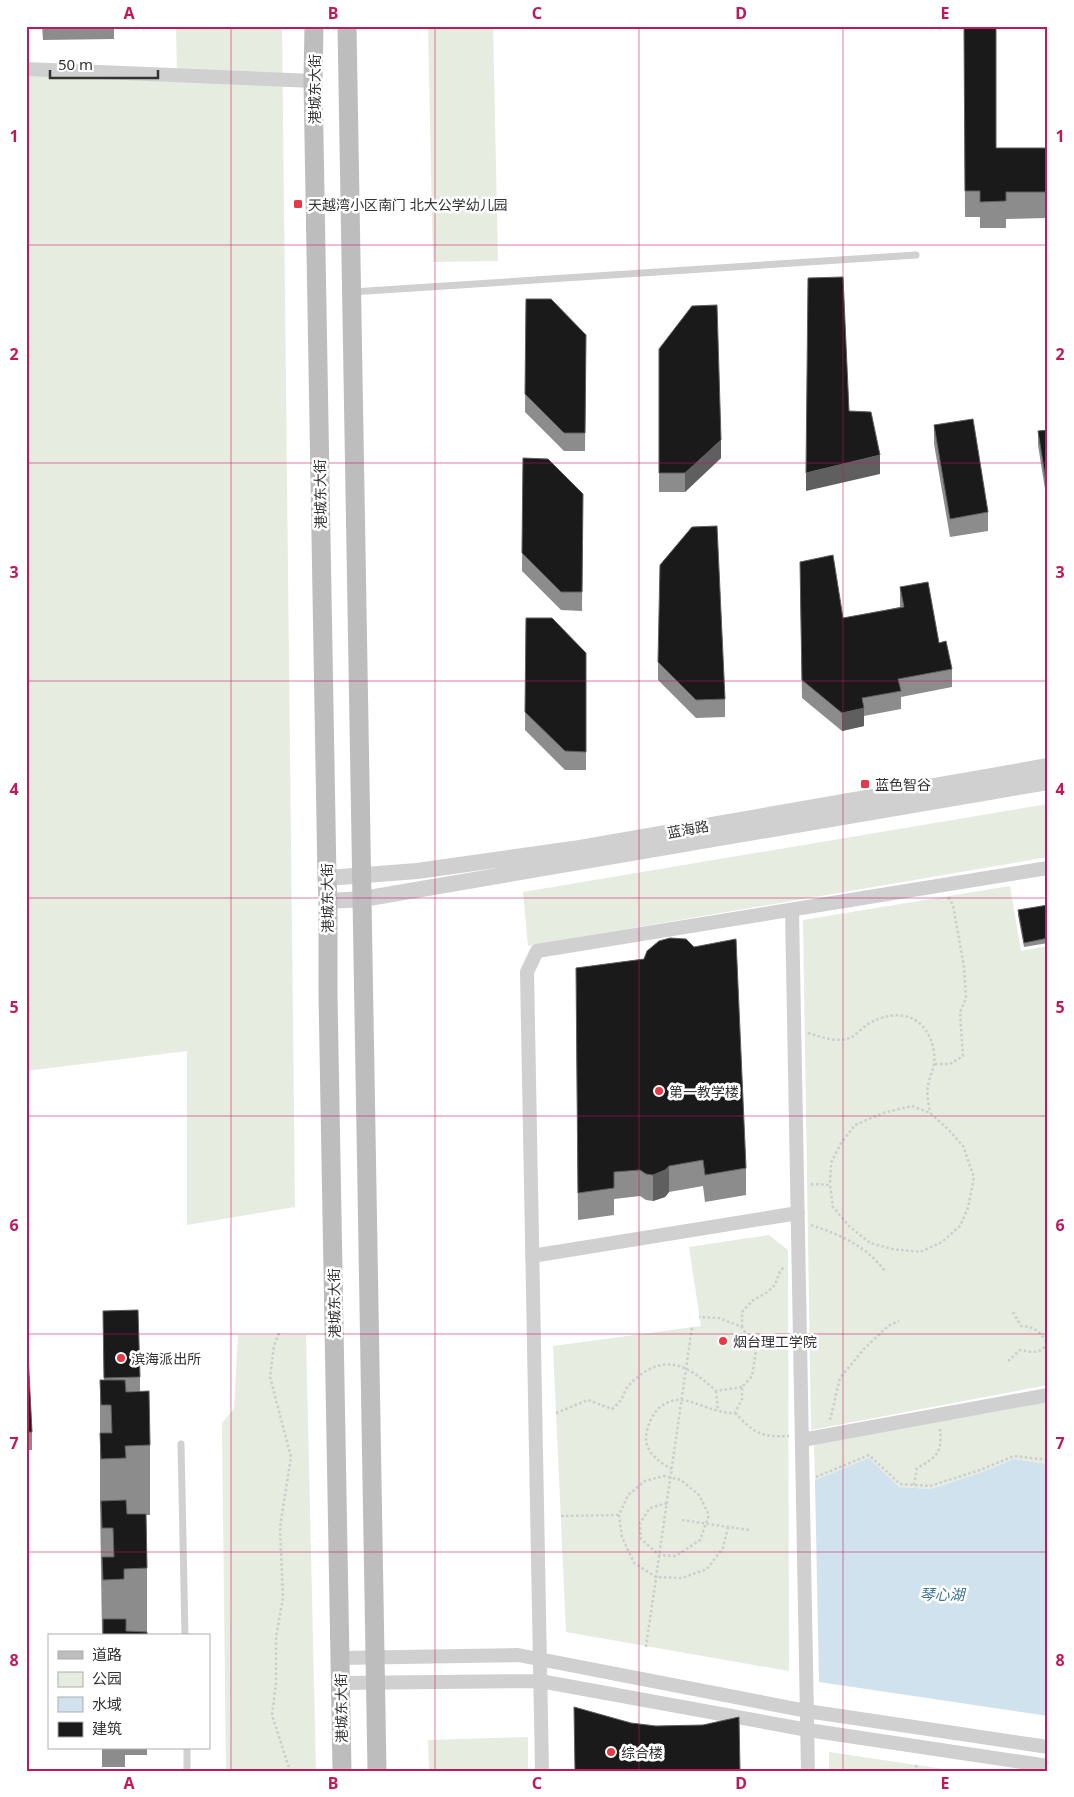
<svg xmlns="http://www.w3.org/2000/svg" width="1074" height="1797" viewBox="0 0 1074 1797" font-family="'Noto Sans','Noto Sans SC',sans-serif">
  <rect width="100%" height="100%" fill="#fff"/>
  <!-- green -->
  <path fill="#e6ecdf" d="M176,26h106l13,1181 -108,18v-174l-161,20v-1002l151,6z
    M428,26h65l5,235 -65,1z
    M1048,804v53l-520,89 -5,-54z
    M1010,886l11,65 27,-5v439l-237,45 -8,-510z
    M769,1235l19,15 1,421 -223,-39 -13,-286 148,-20 -12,-79z
    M238,1335h68l10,436h-90l-4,-348 12,-14z
    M1048,1402v62l-34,-5 -32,13 -51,17 -32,-2 -30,-29 -54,22 -1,-36z
    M528,1737v34h-99l-1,-31z
    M829,1752l128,19h-128z"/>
  <!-- water -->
  <path fill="#cfe2ee" d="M869,1458l30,29 32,2 51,-17 32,-13 34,5v252l-229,-34 -4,-202z"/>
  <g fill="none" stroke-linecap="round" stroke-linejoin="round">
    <!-- path -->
    <path stroke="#cdcdcd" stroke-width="2.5" stroke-dasharray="2.5 2.5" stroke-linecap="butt" d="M808,1033c14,4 27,10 42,5 6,-3 12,-10 18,-14 31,-18 60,-8 66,28 2,17 -4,20 -6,34 -2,8 1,18 2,27
      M935,1064h15l13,-8 -3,-44 6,-14 -2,-31 -11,-62 -5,-8
      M811,1184l19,1 3,22 16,19 21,17 22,6 28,3 22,-10 18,-16 8,-18 6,-31 -11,-31 -14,-16 -19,-17 -18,-7 -29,7 -28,12 -14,18 -10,20 -1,22
      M811,1225c30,10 55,21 74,46
      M1013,1312l8,14c14,0 22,8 27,20
      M742,1327v-15l10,-11 14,-8 9,-8 5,-14 4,-4
      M279,1333l-5,13 -4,31 21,80 -11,70 3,71 -7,39v46l-4,32 18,56
      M1008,1361l12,-11c12,2 20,5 27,-7
      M716,1391l2,20
      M556,1413l32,-13 24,9c3,-3 6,-5 8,-8 4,-5 5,-13 10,-17 33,-33 57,-20 86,7l26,-4
      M735,1413c18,19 26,25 54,23
      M830,1420l10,-42 24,-29 24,-23 11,-5
      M672,1469c-12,-6 -27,-17 -26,-32 2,-19 14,-39 37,-37 18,3 30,13 52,13l7,-14v-12l10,-11 4,-25 -14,-24 -23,-9 -20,-1
      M816,1477l53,-22 31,29 30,2 50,-16 34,-14 34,4
      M914,1485l3,-17c21,-11 25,-16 23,-39
      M667,1503l-17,5 -10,15 1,16 18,16 17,1 24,-16 9,-25 -10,-20 -18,-15 -17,-4 -19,5 -17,14 -9,20 3,22 12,26 22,14 26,1 25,-9 16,-21 5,-21
      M561,1516l58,-1
      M682,1520l67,10
      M646,1647l46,-320
      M916,1765l2,6"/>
    <!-- service -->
    <path stroke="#d0d0d0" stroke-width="7" d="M352,292l564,-37
      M181,1444l4,192
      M187,1748v23"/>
    <!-- minor -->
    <path stroke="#d0d0d0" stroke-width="14" d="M26,69l287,12
      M792,910l16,861
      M532,1256l266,-43
      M802,1440l246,-45
      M340,1658l178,-3 289,56 241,36
      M340,1683l200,-2 268,49 240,36
      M542,1771l-15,-799 10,-21 511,-83"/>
    <!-- tertiary -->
    <path stroke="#d0d0d0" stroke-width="16" d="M327,878l90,-7 163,-23 468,-82
      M328,901l35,-2 685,-117"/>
    <!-- secondary -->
    <path stroke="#bdbdbd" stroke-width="19" d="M314,26l-1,55 14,797 1,23v93l14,777
      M347,26l30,1745"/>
  </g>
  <!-- wall -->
  <path fill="#8c8c8c" d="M42,26h72v13l-71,1z
    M964,26l32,122h52v70l-42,1v9h-26v-11h-15z
    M526,299l60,36 -1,116h-21l-39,-39z
    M659,349l62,109 -36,34h-26z
    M934,425l54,87v19l-38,6 -16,-93z
    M1048,430v78l-10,-63v-14z
    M523,458l60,36 -1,117 -21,-1 -39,-39z
    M800,580l43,38 57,-11v-20l39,56 13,26v18l-51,10v12l-37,7v10l-22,5 -40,-33z
    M1046,585h2v26l-2,-8z
    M526,618l60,35v117h-21l-40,-40z
    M658,662l67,37v18l-29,1 -38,-38z
    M1048,905v38l-24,4 -6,-32v-5z
    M576,995l170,173v27l-41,7 -2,-16 -34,6 -4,5 -12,4 -7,-1 -6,-4 -26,3v16l-36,5z
    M103,1311l37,66v14l-14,1 24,53v70h-4l1,53v68h-45l-2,-133v-123h4z
    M26,1353l6,79v18h-6z
    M102,1748h45v7h-22v12h-23z"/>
  <!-- shaded-wall -->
  <path fill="#5f5f5f" d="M721,440v18l-36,34v-19z
    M880,455v19l-74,17v-18z
    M864,708v18l-22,5v-18z
    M669,1166v26l-4,5 -12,4v-26z"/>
  <!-- building -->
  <path fill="#1a1a1a" stroke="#5f5f5f" d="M964,26h32v122h52v44h-42v9l-26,1v-11h-15z
    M843,277l6,134 22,1 9,43 -74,18 2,-195z
    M526,299h25l35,36 -1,98h-21l-39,-39z
    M717,305l4,135 -36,33h-26v-124l33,-43z
    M973,419l15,93 -38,7 -16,-94z
    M1048,430v64l-10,-63z
    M523,458l25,1 35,35 -1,98h-21l-39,-39z
    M717,526l8,173 -29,1 -38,-38 2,-97 32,-38z
    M833,555l10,63 61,-11 -4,-20 28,-5 11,61 7,-2 6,28 -54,10 3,12 -39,7 2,10 -22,5 -40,-33 -2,-118z
    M526,618h26l34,35v99l-21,-1 -40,-39z
    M1048,905v33l-24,5 -6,-33z
    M670,938l16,1 8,8 42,-8 10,229 -41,7 -2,-15 -34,6 -4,4 -12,5 -7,-1 -6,-4 -26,2v16l-36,5 -2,-225 68,-9 3,-8 12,-10z
    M138,1310l2,67 -36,1 -1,-67z
    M26,1353h2l4,79h-6z
    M100,1380h25l1,12 23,-1 1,54 -25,1 1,12 -25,1 -1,-26h12l-1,-28h-10z
    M126,1500l1,14h19l1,54 -23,1v10l-21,1 -1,-23h12l-1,-29h-11l-1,-27z
    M103,1619h23v12l21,1v4h-44z
    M574,1707l57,16 25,3 47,-1 36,-8 1,54h-165z"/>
  <!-- grid -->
  <path fill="none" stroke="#c2185b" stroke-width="1" stroke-opacity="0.55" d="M231,26v1745M435,26v1745M639,26v1745M843,26v1745M26,245h1022M26,463h1022M26,681h1022M26,898h1022M26,1116h1022M26,1334h1022M26,1552h1022"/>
  <!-- markers -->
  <g fill="#e63946" stroke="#fff" stroke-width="2">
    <rect x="293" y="199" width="10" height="10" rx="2.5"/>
    <rect x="860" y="779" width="10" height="10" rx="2.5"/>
    <circle cx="659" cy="1091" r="5"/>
    <circle cx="723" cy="1341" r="5"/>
    <circle cx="121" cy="1358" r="5"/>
    <circle cx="611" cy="1752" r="5"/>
  </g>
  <g text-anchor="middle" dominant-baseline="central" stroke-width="5" stroke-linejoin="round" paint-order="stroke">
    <!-- street labels -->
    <g font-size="14" fill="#333" stroke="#fff">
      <text transform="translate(314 89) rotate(-90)">港城东大街</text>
      <text transform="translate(320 494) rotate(-91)">港城东大街</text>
      <text transform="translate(688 829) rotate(-10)">蓝海路</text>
      <text transform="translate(327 898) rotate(-91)">港城东大街</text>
      <text transform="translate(334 1303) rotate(-91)">港城东大街</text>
      <text transform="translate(341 1708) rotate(-91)">港城东大街</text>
    </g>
    <!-- poi labels -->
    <g font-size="14" fill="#333" stroke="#fff" text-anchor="start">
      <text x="308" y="204">天越湾小区南门 北大公学幼儿园</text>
      <text x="875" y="784">蓝色智谷</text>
      <text x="669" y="1091">第一教学楼</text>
      <text x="733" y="1341">烟台理工学院</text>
      <text x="131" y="1358">滨海派出所</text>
      <text x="621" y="1752">综合楼</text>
    </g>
    <!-- water labels -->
    <g font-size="15" font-style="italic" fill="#3f7597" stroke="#fff">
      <text x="942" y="1594">琴心湖</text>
    </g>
  </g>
  <!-- border -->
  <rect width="1074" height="1797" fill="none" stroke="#ffffff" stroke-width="55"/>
  <!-- legend -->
  <rect x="48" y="1634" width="162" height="115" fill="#ffffff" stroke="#adadad"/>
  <rect x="58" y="1651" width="25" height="8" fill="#bdbdbd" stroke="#adadad"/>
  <text x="92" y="1660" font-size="15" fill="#333333">道路</text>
  <rect x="58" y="1672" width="25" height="15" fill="#e6ecdf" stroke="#adadad"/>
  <text x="92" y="1684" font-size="15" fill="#333333">公园</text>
  <rect x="58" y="1697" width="25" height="15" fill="#cfe2ee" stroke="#adadad"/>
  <text x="92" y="1710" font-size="15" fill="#333333">水域</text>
  <rect x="58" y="1722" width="25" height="15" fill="#1a1a1a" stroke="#adadad"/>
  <text x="92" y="1734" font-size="15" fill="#333333">建筑</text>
  <!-- scale -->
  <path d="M50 70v8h108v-8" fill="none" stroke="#333333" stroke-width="2.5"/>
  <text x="58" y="70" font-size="15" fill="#333333" stroke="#ffffff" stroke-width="4" paint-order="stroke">50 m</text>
  <rect x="28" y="28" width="1018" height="1742" fill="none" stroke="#c2185b" stroke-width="2"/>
  <g font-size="16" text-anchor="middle" font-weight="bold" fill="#c2185b">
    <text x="129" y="19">A</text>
    <text x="333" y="19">B</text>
    <text x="537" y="19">C</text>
    <text x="741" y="19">D</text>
    <text x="945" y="19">E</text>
    <text x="14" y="142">1</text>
    <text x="1060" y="142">1</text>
    <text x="14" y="360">2</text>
    <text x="1060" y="360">2</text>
    <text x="14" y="578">3</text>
    <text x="1060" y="578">3</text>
    <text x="14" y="795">4</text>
    <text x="1060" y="795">4</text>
    <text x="14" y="1013">5</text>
    <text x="1060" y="1013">5</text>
    <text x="14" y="1231">6</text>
    <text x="1060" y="1231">6</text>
    <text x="14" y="1449">7</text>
    <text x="1060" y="1449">7</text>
    <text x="14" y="1666">8</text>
    <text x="1060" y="1666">8</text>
    <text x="129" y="1789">A</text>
    <text x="333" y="1789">B</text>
    <text x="537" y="1789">C</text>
    <text x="741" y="1789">D</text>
    <text x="945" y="1789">E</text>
  </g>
</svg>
